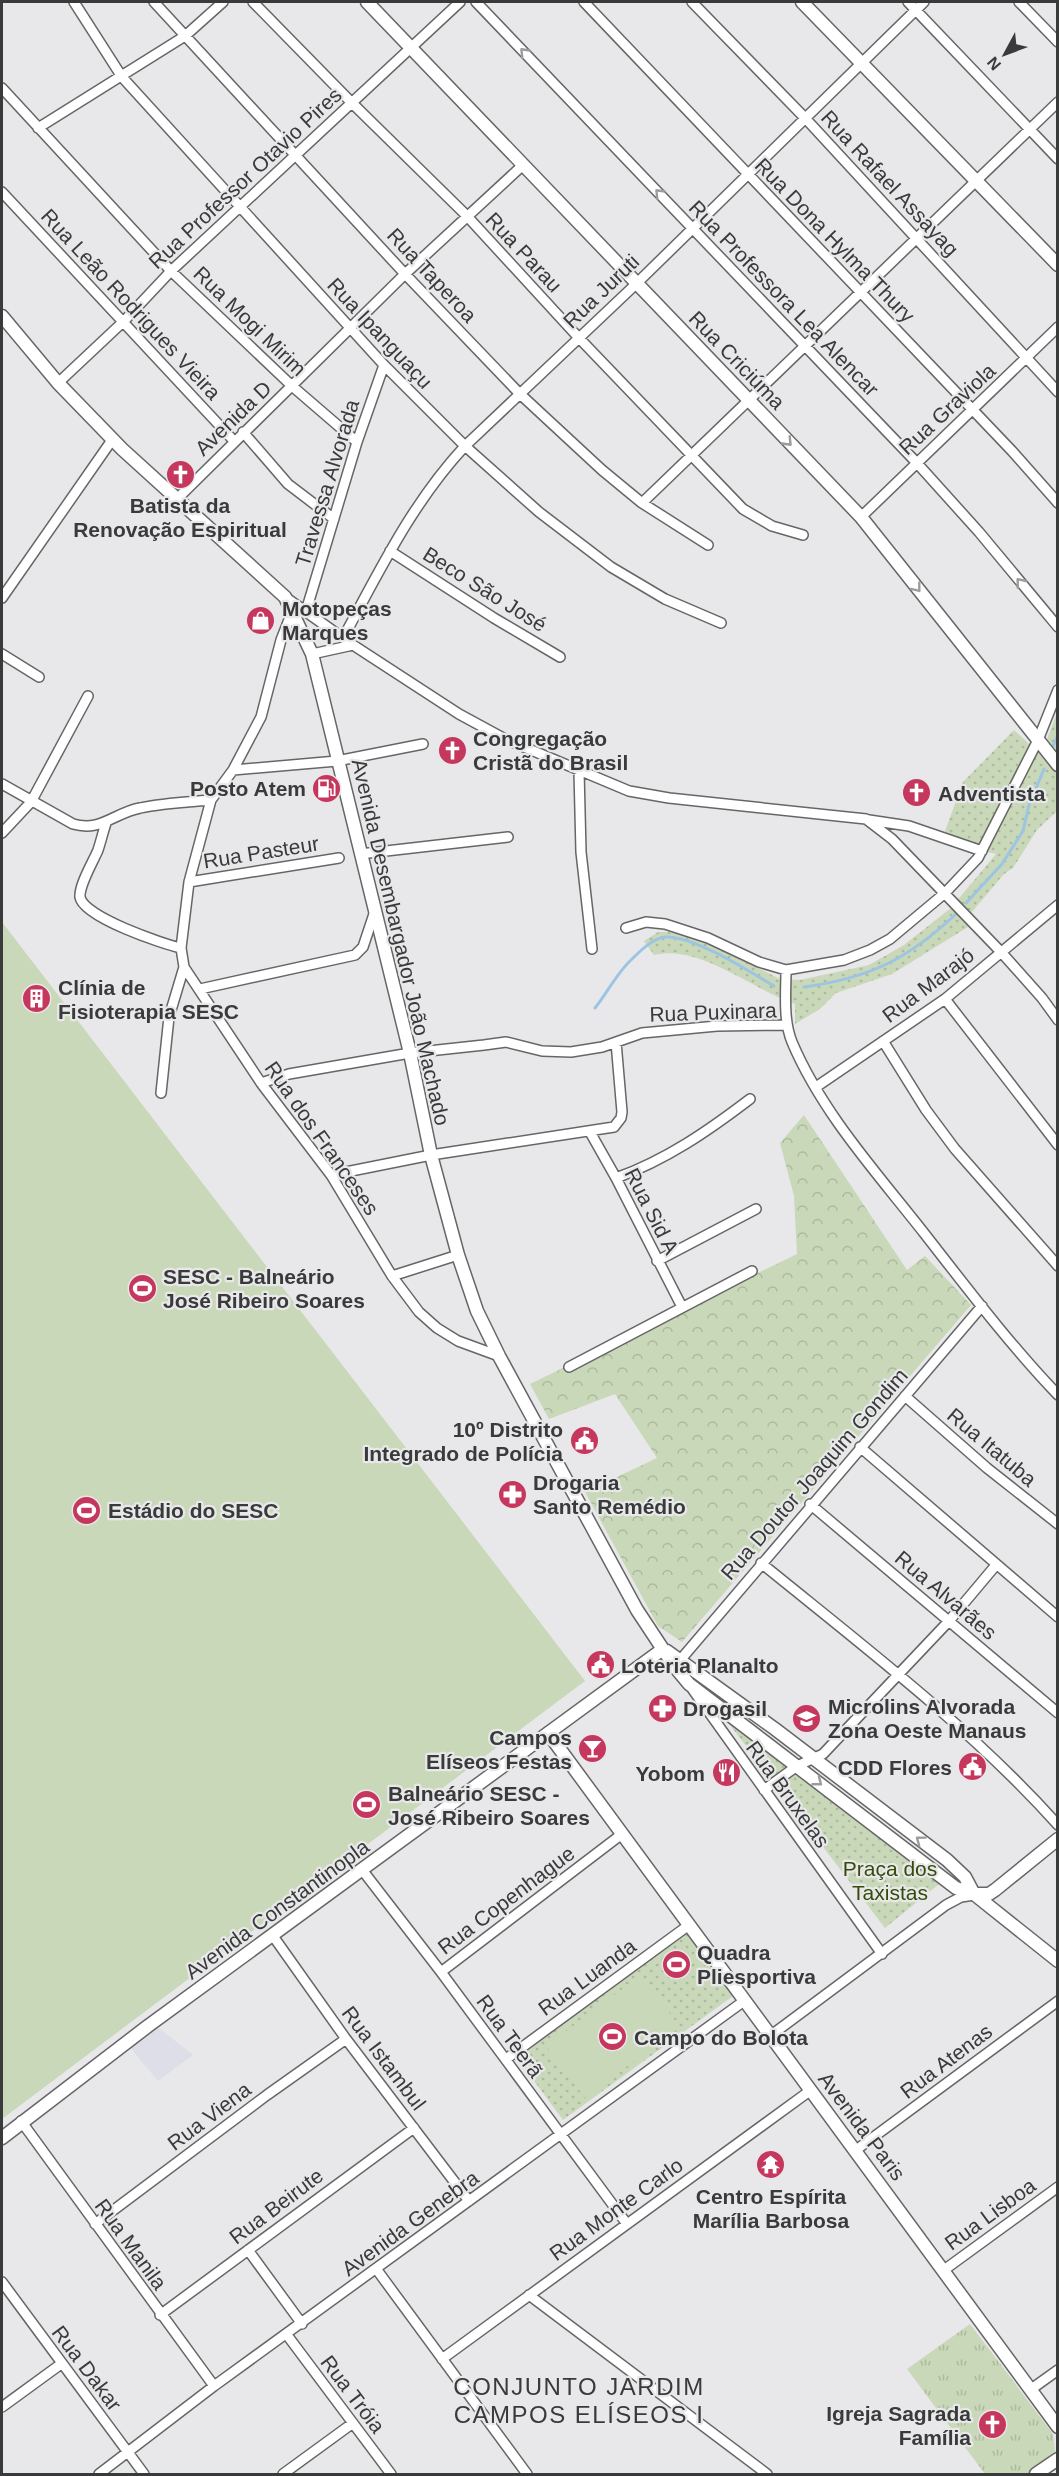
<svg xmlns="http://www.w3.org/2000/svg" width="1059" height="2476" viewBox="0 0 1059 2476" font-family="Arial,sans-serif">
  <defs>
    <pattern id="grass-tufts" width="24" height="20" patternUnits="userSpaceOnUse" patternTransform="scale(1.5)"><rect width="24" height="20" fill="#c9d8b8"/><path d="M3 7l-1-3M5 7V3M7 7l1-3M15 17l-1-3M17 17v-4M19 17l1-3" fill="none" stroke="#adba9f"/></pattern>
    <pattern id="forest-crowns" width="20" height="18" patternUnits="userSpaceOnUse" patternTransform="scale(1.5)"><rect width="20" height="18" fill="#c9d8b8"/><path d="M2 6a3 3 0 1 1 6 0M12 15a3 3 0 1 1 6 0" fill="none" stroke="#adba9f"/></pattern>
    <pattern id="park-dots" width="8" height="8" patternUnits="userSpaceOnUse" patternTransform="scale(1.5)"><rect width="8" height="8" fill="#c9d8b8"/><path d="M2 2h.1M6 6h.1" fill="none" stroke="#adba9f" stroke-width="1.8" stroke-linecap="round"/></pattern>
  </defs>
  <rect width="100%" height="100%" fill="#e8e8ea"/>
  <!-- built -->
  <path fill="#dddee7" d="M150,2021l43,34 -35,26 -34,-41z"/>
  <!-- grass -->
  <path fill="url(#grass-tufts)" d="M970,2324l83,110 2,17 -27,23h-43l-78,-105z"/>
  <!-- forest -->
  <path fill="url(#forest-crowns)" d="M804,1115l103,155 18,-14 46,49 -289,337 -24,-16 -73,-134 72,-34 -42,-64 -66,25 -19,-35 267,-130 -3,-58 -14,-53z"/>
  <!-- park -->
  <path fill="url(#park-dots)" d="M1057,713v98l-20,19 -24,38 -9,6 -32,38 -4,15 -76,47 -56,19 -16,16 -25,15v-20c-42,-14 -95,-60 -141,-49l-10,-14 14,-9h11l30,7 81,40 20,1 69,-15 35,-20 47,-37 45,-54 -55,-12 22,-60 51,-52 15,14 17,-2z
    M707,1695l237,185 -59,48z
    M687,1933l46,63 -170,124 -46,-62z"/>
  <!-- pitch -->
  <path fill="#c9d8b8" d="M2,922l583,759 -583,438z
    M641,1975l39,52 -95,71 -39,-52z"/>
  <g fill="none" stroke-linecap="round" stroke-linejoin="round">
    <!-- stream -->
    <path stroke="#9cc5e3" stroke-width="3" d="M1053,746l5,-11
      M966,903l36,-39 21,-33 6,-26 15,-36
      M804,987c66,-9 104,-28 152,-73
      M595,1008c12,-15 22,-35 36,-48 8,-8 22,-22 34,-23 28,-2 85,35 109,49"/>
    <defs>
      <path id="street" d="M74,2l48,75 262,288 81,81 74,66 72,55 54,32 56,24
        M154,2l251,272 115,120 82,76 40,33 66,42
        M253,2l98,100 115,113 113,123 164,171 29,17 31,9
        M476,2l440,460 63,70 79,95
        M584,2l428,449 46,52
        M692,2l114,117 252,273
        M908,2l150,157
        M1019,2l39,40
        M2,88l169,183 121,115 65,56
        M38,128l147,-92 38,-34
        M2,192l232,249
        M58,383l66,-62 47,-50 289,-269
        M243,432l45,52 46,35
        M177,499l228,-225 118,-109
        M642,503l416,-401
        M861,517l197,-190
        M390,551l104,67 66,39
        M285,597l68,48 106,69 46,25 124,52 40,7 197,21 26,20 109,113 41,46 16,22
        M2,598l110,-158
        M306,611l51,-169 27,-77
        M343,638c37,-68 69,-135 122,-192l171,-162 288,-282
        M2,654l37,23
        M312,654l41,-9
        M233,770l104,-9 86,-17
        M579,771l2,81 11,97
        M2,784l71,40c28,8 41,-11 67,-16 23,-5 48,-6 71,-8
        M869,820l40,6 73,25
        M106,823c-3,9 -5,18 -8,27 -5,12 -19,35 -18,47 3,20 83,47 101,51
        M2,833l29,-31 57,-106
        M360,854l148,-17
        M189,882l150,-24
        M626,928l20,-6 19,2 43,14 51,24 27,8 58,-10 26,-10 20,-11 55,-46 33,-35 60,-118 20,-50
        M184,967l77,116 70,92 61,101 27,36 18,16 21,13 41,15
        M786,970c0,23 -3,50 6,72 30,71 85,131 132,191 43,55 86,112 134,162
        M200,989l155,-34 8,-8 11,-33
        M945,999l113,146
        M883,1041l43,69 29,39 103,117
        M261,1083l28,-9 121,-21 74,-8 22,-3 36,9 29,1 31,-5 40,-14 75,-7 70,-1
        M816,1087l129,-88 113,-94
        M161,1093l8,-76 15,-50 -3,-19 8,-66 22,-82 22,-30 28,-53 20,-77 11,-28
        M590,1132l26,46 66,129
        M331,1175l100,-20 183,-28 7,-9 1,-6 -6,-70
        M616,1178c50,-18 92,-47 134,-79
        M657,1261l99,-52
        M392,1276l66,-21
        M569,1367l183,-96
        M905,1396l82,72 71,56
        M860,1447l198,170
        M810,1504l248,209
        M761,1563c102,83 209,164 297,262
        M676,1665l306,-359
        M693,1690l189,264
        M764,1790l33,-24 26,-12 126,-133 47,-56
        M363,1871l78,101 186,252
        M273,1936l73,103 123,162
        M441,1972l181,-138
        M770,2036l176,-131 15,-8 13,-2
        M506,2059l183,-134
        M21,2121l193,265
        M856,2150l202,-149
        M95,2224l172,-129 79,-56
        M248,2250l54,74
        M377,2270l150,204
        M944,2270l114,-83
        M2,2282l142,192
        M529,2295l238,179
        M160,2315l254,-187
        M287,2335l104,139
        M442,2359l369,-269
        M1030,2390l28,-20
        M2,2407l59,-43
        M99,2474l115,-88 530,-385
        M283,2474l70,-51"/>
      <path id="secondary" d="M367,2l494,515 197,248
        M802,2l256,263
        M2,316l56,67 64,66 163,148 27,57 98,399 21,102 27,100 19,56 22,45 138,254 37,56 15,18 267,204 18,6 84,67
        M667,1651l108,78 172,131 18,17 9,17
        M548,1733l510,694
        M974,1894h15l6,-4 63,-51
        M2,2138l146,-112 515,-377
        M1036,2474l22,-15"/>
    </defs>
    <!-- street casing -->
    <use href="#street" stroke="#666667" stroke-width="12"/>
    <!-- secondary casing -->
    <use href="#secondary" stroke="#666667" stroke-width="15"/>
    <!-- street -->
    <use href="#street" stroke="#fff" stroke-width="9"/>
    <!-- secondary -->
    <use href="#secondary" stroke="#fff" stroke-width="12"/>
  </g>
  <!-- one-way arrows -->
  <defs><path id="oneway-chevron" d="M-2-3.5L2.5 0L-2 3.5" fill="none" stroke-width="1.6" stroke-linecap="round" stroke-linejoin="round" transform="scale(1.5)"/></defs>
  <g stroke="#9c9c9c">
    <use href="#oneway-chevron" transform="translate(524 52) rotate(-134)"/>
    <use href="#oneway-chevron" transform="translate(659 193) rotate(-134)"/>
    <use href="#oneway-chevron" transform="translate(788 442) rotate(46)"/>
    <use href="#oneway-chevron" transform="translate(1020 582) rotate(-129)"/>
    <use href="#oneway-chevron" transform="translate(917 588) rotate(52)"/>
    <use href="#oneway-chevron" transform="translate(818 1782) rotate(38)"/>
    <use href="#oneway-chevron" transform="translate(920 1840) rotate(-143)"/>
  </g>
  <!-- icons -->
  <defs>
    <symbol id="church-disc" viewBox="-11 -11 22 22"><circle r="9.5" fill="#c6375e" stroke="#e8e8ea"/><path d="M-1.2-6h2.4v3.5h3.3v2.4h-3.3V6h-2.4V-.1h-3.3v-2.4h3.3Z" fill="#fff"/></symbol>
    <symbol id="shop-disc" viewBox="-11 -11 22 22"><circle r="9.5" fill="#c6375e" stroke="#e8e8ea"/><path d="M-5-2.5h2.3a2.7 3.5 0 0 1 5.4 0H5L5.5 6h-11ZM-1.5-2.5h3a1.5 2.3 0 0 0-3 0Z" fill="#fff"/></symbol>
    <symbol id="fuel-disc" viewBox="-11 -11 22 22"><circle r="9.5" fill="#c6375e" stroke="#e8e8ea"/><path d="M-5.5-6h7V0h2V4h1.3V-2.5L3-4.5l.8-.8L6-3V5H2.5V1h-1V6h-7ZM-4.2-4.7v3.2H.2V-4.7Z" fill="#fff"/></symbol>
    <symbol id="building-disc" viewBox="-11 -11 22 22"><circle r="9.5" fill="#c6375e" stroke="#e8e8ea"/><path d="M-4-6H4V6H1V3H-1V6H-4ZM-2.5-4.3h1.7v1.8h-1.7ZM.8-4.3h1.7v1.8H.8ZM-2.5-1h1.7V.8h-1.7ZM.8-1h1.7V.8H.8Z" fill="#fff"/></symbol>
    <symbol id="stadium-disc" viewBox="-11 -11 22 22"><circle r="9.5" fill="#c6375e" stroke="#e8e8ea"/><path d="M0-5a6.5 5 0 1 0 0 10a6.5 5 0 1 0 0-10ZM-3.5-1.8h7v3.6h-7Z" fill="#fff"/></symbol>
    <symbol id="civic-disc" viewBox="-11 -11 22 22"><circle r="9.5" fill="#c6375e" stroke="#e8e8ea"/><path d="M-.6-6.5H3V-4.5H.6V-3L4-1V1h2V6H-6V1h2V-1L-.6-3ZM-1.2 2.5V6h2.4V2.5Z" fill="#fff"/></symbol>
    <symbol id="pharmacy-disc" viewBox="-11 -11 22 22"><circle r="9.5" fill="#c6375e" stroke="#e8e8ea"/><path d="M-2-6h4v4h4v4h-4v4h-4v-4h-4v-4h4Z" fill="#fff"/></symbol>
    <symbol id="university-disc" viewBox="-11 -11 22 22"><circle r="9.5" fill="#c6375e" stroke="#e8e8ea"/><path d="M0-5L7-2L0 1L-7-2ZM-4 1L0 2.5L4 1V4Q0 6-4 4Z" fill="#fff"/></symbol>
    <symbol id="bar-disc" viewBox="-11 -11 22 22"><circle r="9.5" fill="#c6375e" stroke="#e8e8ea"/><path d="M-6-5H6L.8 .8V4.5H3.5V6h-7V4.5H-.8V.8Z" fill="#fff"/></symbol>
    <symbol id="restaurant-disc" viewBox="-11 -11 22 22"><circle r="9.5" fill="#c6375e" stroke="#e8e8ea"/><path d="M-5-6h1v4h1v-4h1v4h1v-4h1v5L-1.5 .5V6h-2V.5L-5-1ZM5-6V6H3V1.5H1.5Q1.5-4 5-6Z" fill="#fff"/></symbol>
    <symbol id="temple-disc" viewBox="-11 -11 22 22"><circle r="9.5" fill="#c6375e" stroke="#e8e8ea"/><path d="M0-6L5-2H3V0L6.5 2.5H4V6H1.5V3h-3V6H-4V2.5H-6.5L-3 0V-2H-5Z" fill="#fff"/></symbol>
  </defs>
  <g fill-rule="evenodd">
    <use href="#church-disc" x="164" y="458" width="33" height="33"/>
    <use href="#shop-disc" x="244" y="604" width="33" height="33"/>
    <use href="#church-disc" x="436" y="734" width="33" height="33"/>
    <use href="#fuel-disc" x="310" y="772" width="33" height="33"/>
    <use href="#church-disc" x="900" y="776" width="33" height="33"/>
    <use href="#building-disc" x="20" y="982" width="33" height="33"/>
    <use href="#stadium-disc" x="126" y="1272" width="33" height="33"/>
    <use href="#civic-disc" x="568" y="1424" width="33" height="33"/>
    <use href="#pharmacy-disc" x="496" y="1478" width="33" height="33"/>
    <use href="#stadium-disc" x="70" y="1494" width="33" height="33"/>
    <use href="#civic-disc" x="584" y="1648" width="33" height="33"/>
    <use href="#pharmacy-disc" x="646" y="1692" width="33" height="33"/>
    <use href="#university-disc" x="790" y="1702" width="33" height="33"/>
    <use href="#bar-disc" x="576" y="1732" width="33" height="33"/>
    <use href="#civic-disc" x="956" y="1750" width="33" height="33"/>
    <use href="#restaurant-disc" x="710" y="1756" width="33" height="33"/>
    <use href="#stadium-disc" x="350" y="1788" width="33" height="33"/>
    <use href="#stadium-disc" x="660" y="1948" width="33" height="33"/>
    <use href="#stadium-disc" x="596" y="2020" width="33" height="33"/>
    <use href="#temple-disc" x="754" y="2148" width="33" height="33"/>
    <use href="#church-disc" x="976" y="2408" width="33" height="33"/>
  </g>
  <g text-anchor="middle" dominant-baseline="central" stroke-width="4.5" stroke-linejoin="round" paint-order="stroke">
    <!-- street labels -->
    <g font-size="21" fill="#393a3a" stroke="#e8e8ea">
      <text transform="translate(245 178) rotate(-43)">Rua Professor Otavio Pires</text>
      <text transform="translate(890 183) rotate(47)">Rua Rafael Assayag</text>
      <text transform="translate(835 240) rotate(46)">Rua Dona Hylma Thury</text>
      <text transform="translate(524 252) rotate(47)">Rua Parau</text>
      <text transform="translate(432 275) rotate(47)">Rua Taperoa</text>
      <text transform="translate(601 291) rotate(-44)">Rua Juruti</text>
      <text transform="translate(784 298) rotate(46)">Rua Professora Lea Alencar</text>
      <text transform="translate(131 304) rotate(47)">Rua Leão Rodrigues Vieira</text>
      <text transform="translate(250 321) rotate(44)">Rua Mogi Mirim</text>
      <text transform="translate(380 333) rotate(47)">Rua Ipanguaçu</text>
      <text transform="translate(737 360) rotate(46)">Rua Criciúma</text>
      <text transform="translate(947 409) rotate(-43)">Rua Graviola</text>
      <text transform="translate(233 418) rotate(-44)">Avenida D</text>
      <text transform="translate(327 483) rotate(-73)">Travessa Alvorada</text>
      <text transform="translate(485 589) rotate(32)">Beco São José</text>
      <text transform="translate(261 852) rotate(-9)">Rua Pasteur</text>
      <text transform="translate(401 942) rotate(77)">Avenida Desembargador João Machado</text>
      <text transform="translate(928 985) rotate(-37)">Rua Marajó</text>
      <text transform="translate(713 1012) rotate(-2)">Rua Puxinara</text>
      <text transform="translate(322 1138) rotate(55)">Rua dos Franceses</text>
      <text transform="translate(652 1211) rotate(63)">Rua Sid A</text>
      <text transform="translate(992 1447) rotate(40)">Rua Itatuba</text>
      <text transform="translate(814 1474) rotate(-49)">Rua Doutor Joaquim Gondim</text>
      <text transform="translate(946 1595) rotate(40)">Rua Alvarães</text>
      <text transform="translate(788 1794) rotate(54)">Rua Bruxelas</text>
      <text transform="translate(506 1900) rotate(-37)">Rua Copenhague</text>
      <text transform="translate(277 1909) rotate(-36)">Avenida Constantinopla</text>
      <text transform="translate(587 1977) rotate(-36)">Rua Luanda</text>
      <text transform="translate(510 2036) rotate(54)">Rua Teerã</text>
      <text transform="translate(384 2058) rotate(53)">Rua Istambul</text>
      <text transform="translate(946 2061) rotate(-37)">Rua Atenas</text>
      <text transform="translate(209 2116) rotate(-37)">Rua Viena</text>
      <text transform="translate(862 2126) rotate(53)">Avenida Paris</text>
      <text transform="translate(276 2206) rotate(-37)">Rua Beirute</text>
      <text transform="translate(616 2209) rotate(-36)">Rua Monte Carlo</text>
      <text transform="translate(990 2214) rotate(-36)">Rua Lisboa</text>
      <text transform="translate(410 2223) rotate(-36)">Avenida Genebra</text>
      <text transform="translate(131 2244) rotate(54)">Rua Manila</text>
      <text transform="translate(87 2368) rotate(53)">Rua Dakar</text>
      <text transform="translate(353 2394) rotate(53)">Rua Tróia</text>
    </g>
    <!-- poi labels -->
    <g font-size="21" font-weight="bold" fill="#393a3a" stroke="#e8e8ea" text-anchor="start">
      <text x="180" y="505" text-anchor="middle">Batista da<tspan x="180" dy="24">Renovação Espiritual</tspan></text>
      <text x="282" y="608">Motopeças<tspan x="282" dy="24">Marques</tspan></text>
      <text x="473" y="738">Congregação<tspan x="473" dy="24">Cristã do Brasil</tspan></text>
      <text x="306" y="788" text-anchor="end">Posto Atem</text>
      <text x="938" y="793">Adventista</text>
      <text x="58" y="987">Clínia de<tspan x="58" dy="24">Fisioterapia SESC</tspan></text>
      <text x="163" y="1276">SESC - Balneário<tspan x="163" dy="24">José Ribeiro Soares</tspan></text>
      <text x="563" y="1429" text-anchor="end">10º Distrito<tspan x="563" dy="24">Integrado de Polícia</tspan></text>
      <text x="533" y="1482">Drogaria<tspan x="533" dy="24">Santo Remédio</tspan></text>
      <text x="108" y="1510">Estádio do SESC</text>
      <text x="621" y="1665">Loteria Planalto</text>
      <text x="828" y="1706">Microlins Alvorada<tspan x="828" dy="24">Zona Oeste Manaus</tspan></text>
      <text x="683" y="1708">Drogasil</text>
      <text x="572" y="1737" text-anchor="end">Campos<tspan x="572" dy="24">Elíseos Festas</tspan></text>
      <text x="952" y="1767" text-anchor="end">CDD Flores</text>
      <text x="705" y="1773" text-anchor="end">Yobom</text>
      <text x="388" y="1793">Balneário SESC -<tspan x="388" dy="24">José Ribeiro Soares</tspan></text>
      <text x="697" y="1952">Quadra<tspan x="697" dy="24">Pliesportiva</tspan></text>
      <text x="634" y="2037">Campo do Bolota</text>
      <text x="771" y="2196" text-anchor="middle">Centro Espírita<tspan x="771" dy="24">Marília Barbosa</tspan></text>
      <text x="971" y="2413" text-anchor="end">Igreja Sagrada<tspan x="971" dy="24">Família</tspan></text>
    </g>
    <!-- park labels -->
    <g font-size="21" fill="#354b0a" stroke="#e8e8ea">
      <text x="890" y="1868">Praça dos<tspan x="890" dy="24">Taxistas</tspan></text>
    </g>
    <!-- quarter labels -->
    <g font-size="24" letter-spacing="1.5" fill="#393a3a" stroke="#e8e8ea">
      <text x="579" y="2386">CONJUNTO JARDIM<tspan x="579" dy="28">CAMPOS ELÍSEOS I</tspan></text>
    </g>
  </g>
  <!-- border -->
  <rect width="1059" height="2476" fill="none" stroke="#393a3a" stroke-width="6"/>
  <!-- north arrow -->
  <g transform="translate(1005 54) rotate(229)" stroke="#e8e8ea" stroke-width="4.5" paint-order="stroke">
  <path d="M0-4.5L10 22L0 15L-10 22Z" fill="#393a3a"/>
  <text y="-9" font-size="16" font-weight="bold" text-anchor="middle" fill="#393a3a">N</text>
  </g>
</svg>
